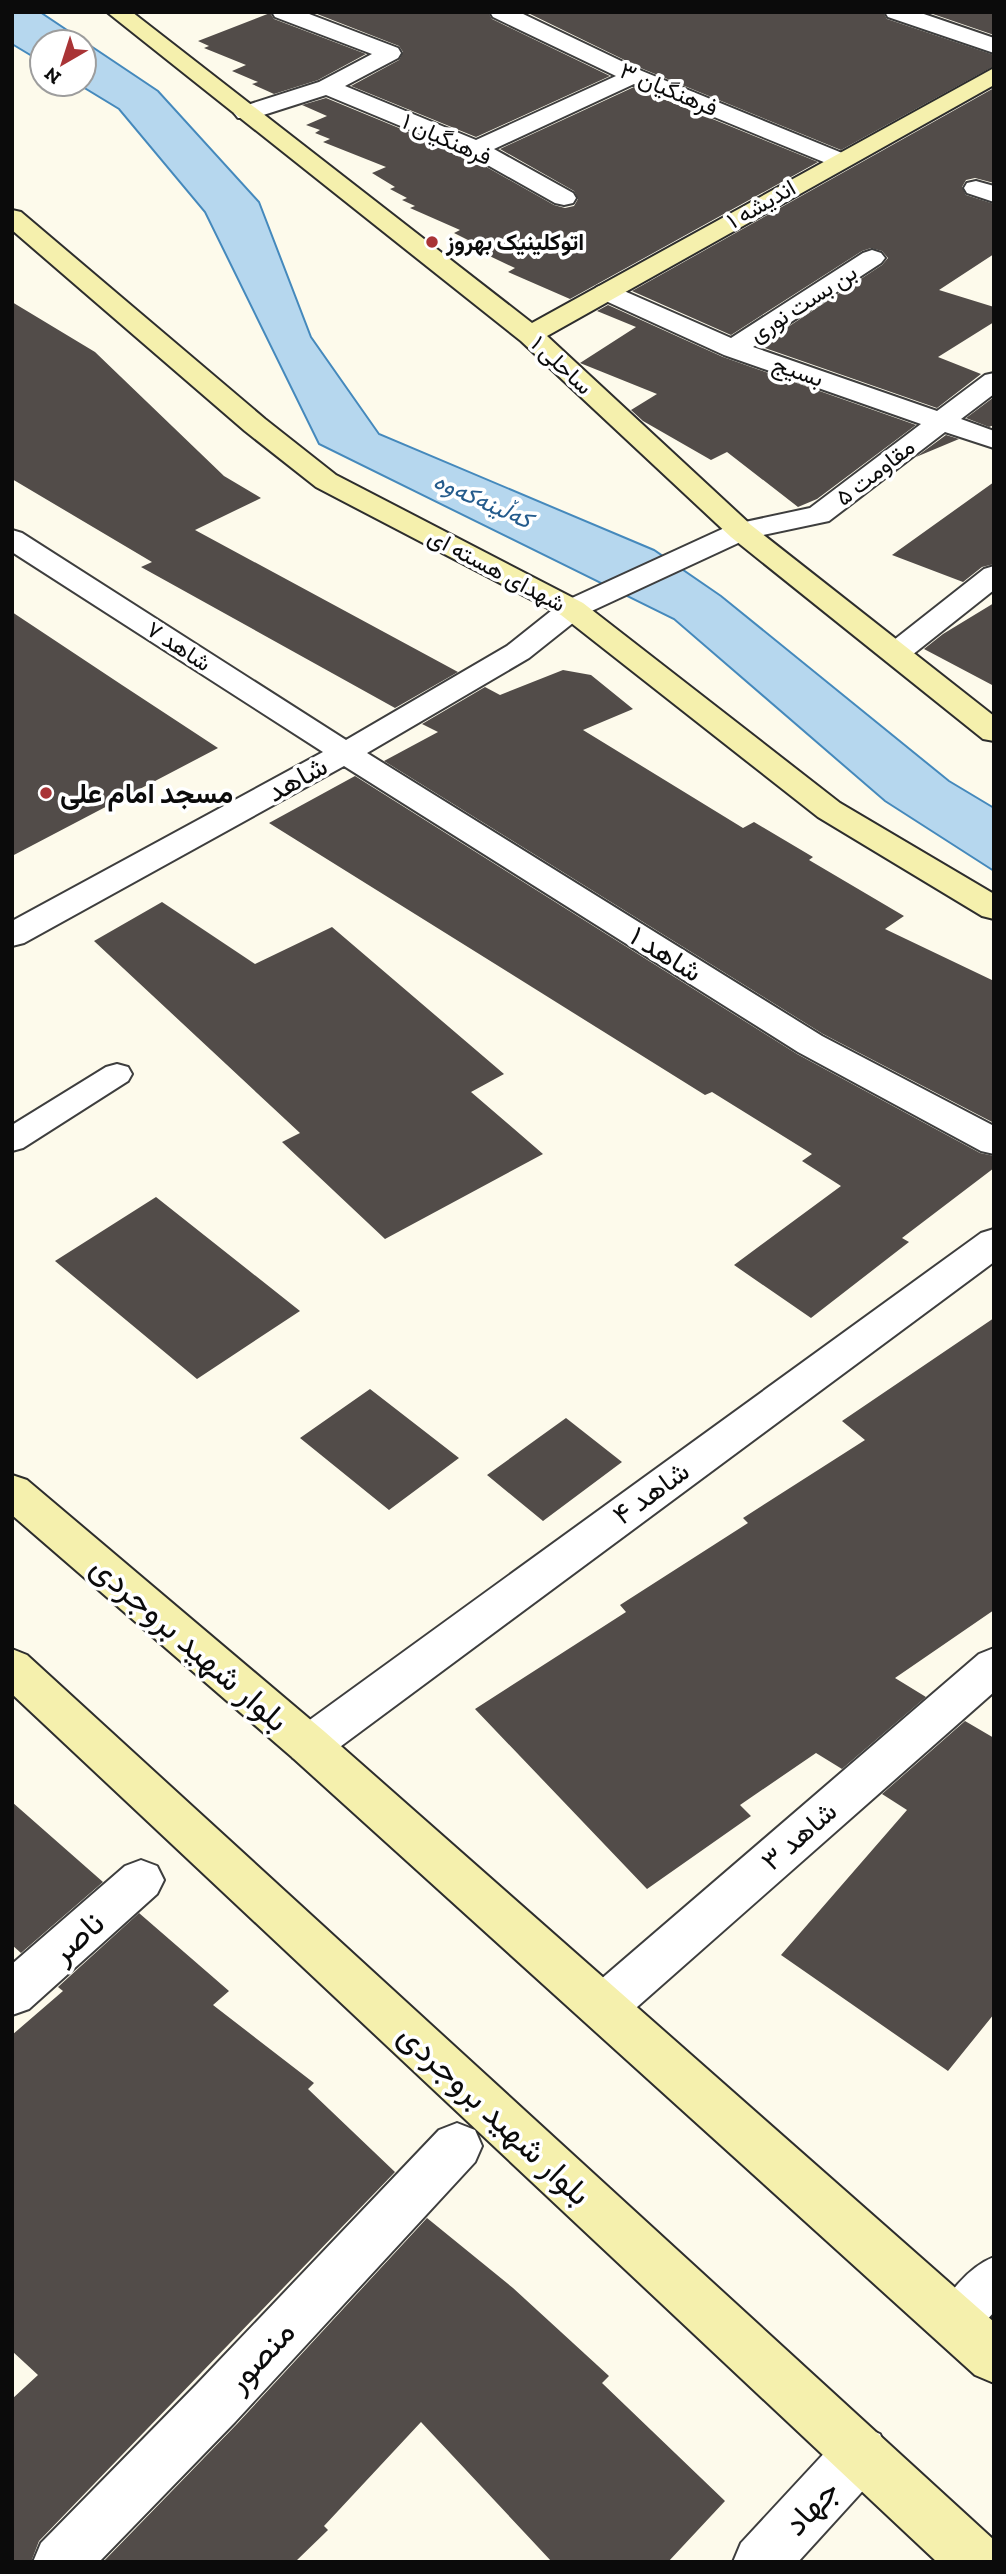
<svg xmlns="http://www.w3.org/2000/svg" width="1006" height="2574" viewBox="0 0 1006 2574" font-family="'Zilla Slab',Vazirmatn,serif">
  <rect width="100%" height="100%" fill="#fdfaeb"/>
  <!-- water -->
  <path fill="#b6d7ee" stroke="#4589bc" stroke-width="2" d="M12,12h28l118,79 101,111 52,135 68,97 275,116 67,46 228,185 45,27v63l-109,-70 -211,-182 -355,-175 -114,-232 -86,-103 -41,-25h6v-42h-42v20l-30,-18z"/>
  <!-- building -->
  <path fill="#524c49" d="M312,12h176l4,7 118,57 -134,61 -125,-51 48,-26 4,-8 -4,-6z
    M526,12h357l4,7 107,36v11l-153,84 -198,-81z
    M927,12h67v23z
    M270,13l4,6 92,35 -48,26 -44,14 -22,-10 6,-2 -26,-11 14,-6 -42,-17 5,-2 -11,-5z
    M634,87l184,75 -248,137 -62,-27 7,-4 -53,-25 6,-3 -14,-7 6,-3 -50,-22 5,-2 -13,-6 5,-2 -17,-9 5,-2 -23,-14 14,-6 -63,-25 7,-3 -15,-6 5,-3 -14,-5 21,-9 -25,-11 24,-7 141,58 87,49 11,3 9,-2 4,-7 -4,-8 -74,-42z
    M994,88v95l-19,-5 -9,2 -4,7 4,8 28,9v50l-55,36 55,17v15l-56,35 43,17 -44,34 -178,-62 123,-81 6,-7 -6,-7 -11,-3 -9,3 -131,84 -99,-44z
    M12,302l83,50 129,124 37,22 -66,32 263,142 -63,36 -254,-141 11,-5 -140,-83z
    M608,305l115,52 193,68 -99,74 -19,8 -71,-55 -16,8 -68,-39 -12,-11 26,-16 -77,-31 56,-36 -39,-16z
    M994,397v28l-5,2 -23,-9z
    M946,435l13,4 -43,18z
    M994,482v82l-12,3 -19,15 -71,-27z
    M994,603v83l-70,-37 19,-15z
    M12,612l110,73 96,63 -206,108z
    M563,670l28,5 42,34 -50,21 160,98 11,-6 59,35 -4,3 95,56 -19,13 109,52v142l-171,-89 -439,-273 54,-29 -16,-8 63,-37 15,8z
    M355,776l442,278 183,99 14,3v12l-92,70 7,4 -98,76 -77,-53 107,-79 -39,-25 10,-7 -100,-62 -7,3 -436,-272z
    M162,902l93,62 77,-37 172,147 -33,18 72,62 -158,85 -103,-97 18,-9 -206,-192z
    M156,1197l144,114 -103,68 -142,-118z
    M994,1318v292l-99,68 31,19 -84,72 -26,-16 -76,52 11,11 -104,73 -172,-180 151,-97 -6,-7 128,-82 -5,-5 122,-78 -23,-19z
    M370,1389l89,69 -70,52 -89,-72z
    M566,1418l56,44 -79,59 -56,-46z
    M965,1721l29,17v276l-46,57 -167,-116 126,-145 -25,-16z
    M12,1802l91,80 -82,71 -9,-8z
    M139,1913l90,78 -16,14 101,78 -6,6 87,83 -356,369 -8,21h-19v-163l26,-24 -26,-24v-316l51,-44 -5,-4z
    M427,2218l86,70 96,88 -7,7 123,118 -57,61h-116l-131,-140 -97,104 4,4 -33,32h-192l134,-138z"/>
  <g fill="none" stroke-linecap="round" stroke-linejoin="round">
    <defs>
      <path id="lane" d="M117,1064l11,3 4,7 -4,7 -105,67 -11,3v-26l94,-58z
        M994,2257v55l-23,26 -16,7 -16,-7 -6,-15c11,-26 35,-56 61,-66z"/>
      <path id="street" d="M272,12h32l94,36 3,5 -3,5 -53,28 131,54 140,-64 -123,-59 -3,-5h29l123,59 205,84 4,5 -4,5h-16l-197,-81 -140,65 79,44 3,5 -3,5 -9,2 -9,-2 -87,-49 -142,-59 -72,23h-16l-4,-5 4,-5 81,-26 53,-28 -97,-37z
        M885,12h33l76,26v15l-106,-36z
        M976,181l18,5v16l-27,-9 -3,-5 3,-5z
        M872,250l9,3 4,5 -4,5 -128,84 184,64 48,-36 9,-2v21l-33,25 33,12v17l-49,-16 -116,89 -80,17 -166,77 -54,43 -162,95 455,283 172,90v28l-13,-3 -183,-99 -454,-286 -320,177 -12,3v-25l311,-169 -311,-200v-22l10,3 324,207 161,-94 54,-43 170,-78 79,-17 111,-84 -197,-69 -127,-58 -4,-5 4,-5 9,-3 9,3 116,51 132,-85z
        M994,566v24l-87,69 -11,3 -11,-3 -4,-6 4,-6 99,-78z
        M994,1229v33l-669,496 -16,5 -16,-5 -6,-13 6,-13 688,-499z
        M994,1648v44l-374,330 -17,6 -17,-6 -7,-15 7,-15 393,-338z
        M141,1860l16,6 7,14 -7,14 -128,115 -17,6v-51l113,-98z
        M457,2123l18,7 7,16 -7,16 -240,260 -136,140h-66l8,-19 156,-159 242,-254z
        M861,2426l19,8 8,19 -8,19 -82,90h-65l8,-19 101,-109z"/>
      <path id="secondary" d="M107,12h25l400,311 462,-255v17l-447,251 204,189 243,191v25l-11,-2 -252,-202 -210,-196z
        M12,210l9,2 244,207 71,56 247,128 257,200 154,91v25l-12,-3 -164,-99 -257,-202 -245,-128 -71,-56 -233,-201z
        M12,1475l15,5 298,252 669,590v61l-19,-8 -682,-617 -281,-243z
        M12,1649l15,6 967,885v22h-57l-925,-868z"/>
    </defs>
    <!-- lane casing -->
    <use href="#lane" stroke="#3e3e3e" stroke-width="4"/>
    <!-- street casing -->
    <use href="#street" stroke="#3e3e3e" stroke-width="4"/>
    <!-- secondary casing -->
    <use href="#secondary" stroke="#2d2d2d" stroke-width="4"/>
    <!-- lane -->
    <use href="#lane" fill="#fff" fill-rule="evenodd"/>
    <!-- street -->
    <use href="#street" fill="#fff" fill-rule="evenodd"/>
    <!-- secondary -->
    <use href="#secondary" fill="#f5f0ad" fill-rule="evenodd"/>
  </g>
  <!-- markers -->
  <g fill="#a93436" stroke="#fff" stroke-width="2.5">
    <circle cx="432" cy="242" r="7"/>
    <circle cx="46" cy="793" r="7"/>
  </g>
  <g text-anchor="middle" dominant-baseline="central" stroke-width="7" stroke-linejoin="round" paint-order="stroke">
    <!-- far-street labels -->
    <g font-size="23" fill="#0b0b0b" stroke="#fff">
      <text transform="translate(669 89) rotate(23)">فرهنگیان ۳</text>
      <text transform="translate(447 139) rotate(24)">فرهنگیان ۱</text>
      <text transform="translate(761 204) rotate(-30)">اندیشه ۱</text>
      <text transform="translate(803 303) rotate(-33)">بن بست نوری</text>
      <text transform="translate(562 365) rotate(43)">ساحلی ۱</text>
      <text transform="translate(798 371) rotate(19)">بسیج</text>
      <text transform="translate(875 472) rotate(-38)">مقاومت ۵</text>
      <text transform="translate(497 570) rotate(28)">شهدای هسته ای</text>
      <text transform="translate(179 646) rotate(33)">شاهد ۷</text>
    </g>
    <!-- far-poi labels -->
    <g font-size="23" font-weight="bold" fill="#0b0b0b" stroke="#fff" text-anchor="start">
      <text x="446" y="242">اتوکلینیک بهروز</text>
    </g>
    <!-- far-water labels -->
    <g font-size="24" font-style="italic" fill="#245b8c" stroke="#fff">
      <text transform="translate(483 500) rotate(24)">کەڵینەکەوە</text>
    </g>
    <!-- street labels -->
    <g font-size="28" fill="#0b0b0b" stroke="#fff">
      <text transform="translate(297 779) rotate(-29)">شاهد</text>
      <text transform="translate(666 954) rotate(32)">شاهد ۱</text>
      <text transform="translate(651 1493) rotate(-36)">شاهد ۴</text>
      <text transform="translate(799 1836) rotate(-41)">شاهد ۳</text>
    </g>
    <!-- poi labels -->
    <g font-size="28" font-weight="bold" fill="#0b0b0b" stroke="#fff" text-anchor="start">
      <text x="60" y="793">مسجد امام علی</text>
    </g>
    <!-- near-street labels -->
    <g font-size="33" fill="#0b0b0b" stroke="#fff">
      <text transform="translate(190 1643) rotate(41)">بلوار شهید بروجردی</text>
      <text transform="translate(77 1937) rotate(-42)">ناصر</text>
      <text transform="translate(495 2114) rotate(43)">بلوار شهید بروجردی</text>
      <text transform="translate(260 2356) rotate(-47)">منصور</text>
      <text transform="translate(811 2507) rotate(-47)">جهاد</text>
    </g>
  </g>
  <!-- border -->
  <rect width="1006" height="2574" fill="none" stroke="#0b0b0b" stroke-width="28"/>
  <!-- north arrow -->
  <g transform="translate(63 63) rotate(219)"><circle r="33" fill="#ffffff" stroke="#9d9d9d" stroke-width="2"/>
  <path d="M0-5L12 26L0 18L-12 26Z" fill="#a93436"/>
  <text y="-10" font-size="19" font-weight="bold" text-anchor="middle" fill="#0b0b0b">N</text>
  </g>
</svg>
